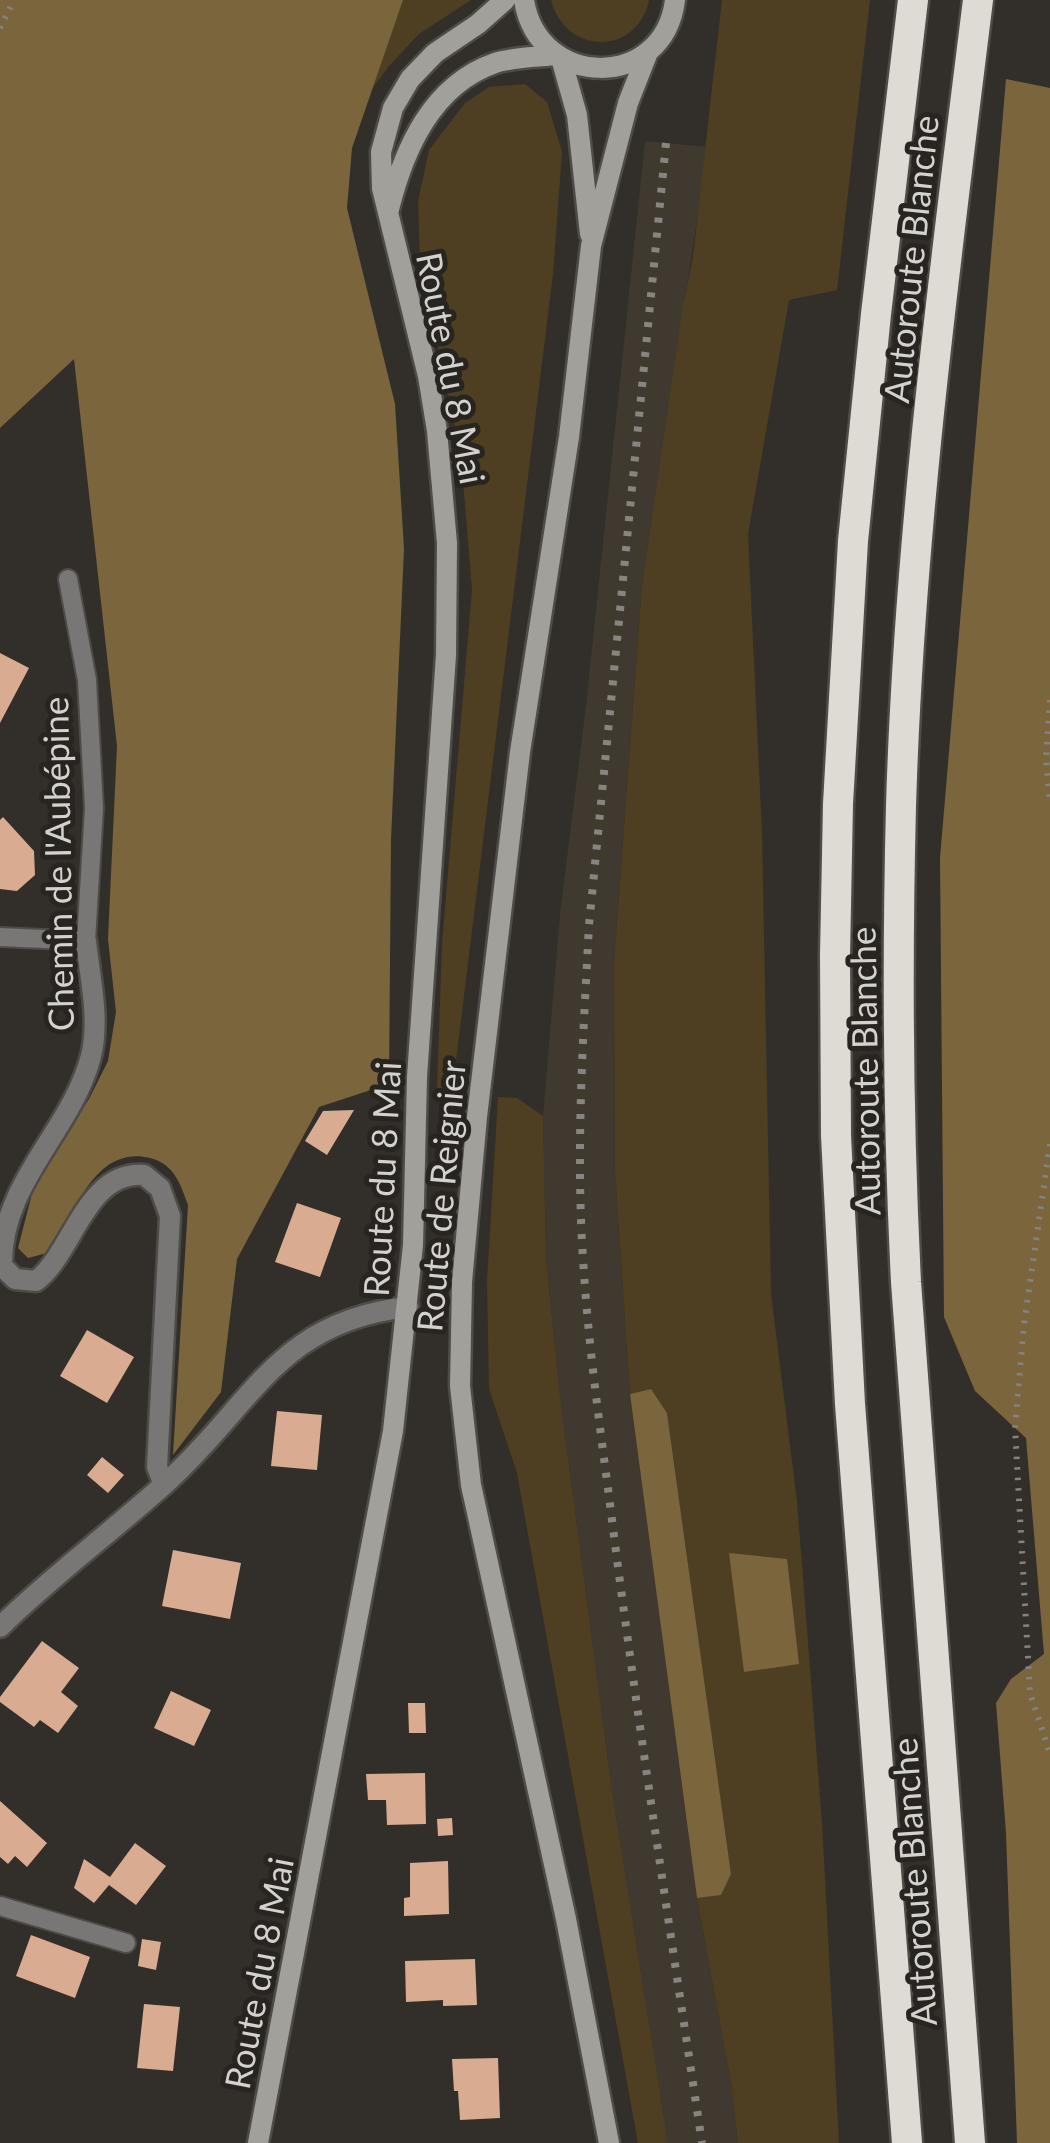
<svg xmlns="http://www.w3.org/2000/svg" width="1050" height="2143" viewBox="0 0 1050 2143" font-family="Lato,sans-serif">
  <rect width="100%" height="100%" fill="#322f2a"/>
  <!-- built -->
  <path fill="#3f392f" d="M645,141l63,6 -66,438 -28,378 1,207 15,224 67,504 35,190 6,55h-70l-56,-352 -52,-394 -14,-139 -3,-142 17,-202 26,-208z"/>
  <!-- green -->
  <path fill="#4e3f22" d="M403,0h68l-52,34 -30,32 -21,28z
    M551,0h98c-12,57 -84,55 -98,0z
    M722,0h148l-33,290 -48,10 -41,234 14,300 9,460 26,207 25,322 17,320h-101l-6,-55 -35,-190 24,-4 10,-20 -64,-461 -16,-24 -21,5 -15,-224 -1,-207 28,-378 41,-279 10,-49z
    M525,84l22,18 15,50 -9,122 -101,819 -15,-2 5,-147 30,-354 -11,-135 -41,-193 -2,-61 11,-51 36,-47 24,-16z
    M498,1097l19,1 26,18 3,142 14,139 52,394 56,352h-30l-121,-670 -28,-84 -2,-108z"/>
  <!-- forest -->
  <path fill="#7b653c" d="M0,0h403l-51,148 -5,60 48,196 9,145 -13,290 -2,245 -70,23 -82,152 -16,133 -48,63 15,-250c-8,-22 -14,-41 -38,-47 -58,-14 -76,61 -103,95l-19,5 -10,-10 17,-66 54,-83 19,-38 8,-49 -8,-73 9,-193 -43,-387 -74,69z
    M1006,79l44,9v2055h-33l-11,-310 -10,-130 15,-24 33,-25 -18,-216 -51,-47 -31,-74 -4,-459z
    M651,1389l16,24 64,461 -10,21 -24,3 -67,-504z
    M729,1553l58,6 12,105 -55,8z"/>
  <!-- building -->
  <path fill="#d9ac92" d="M0,653l29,15 -29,55z
    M3,817l31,34 1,24 -18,16 -17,-2v-69z
    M354,1110l-27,45 -22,-14 18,-30z
    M297,1203l44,15 -21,59 -45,-15z
    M87,1330l47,27 -27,46 -47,-27z
    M277,1411l45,4 -5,55 -46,-4z
    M102,1457l22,18 -16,18 -21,-18z
    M173,1550l68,13 -11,56 -68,-13z
    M42,1641l37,27 -18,24 17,14 -20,27 -18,-13 -6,7 -34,-25v-5z
    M171,1691l40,19 -17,36 -40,-18z
    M408,1703h17l1,30h-17z
    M425,1773l1,51 -39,1 -1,-25h-18l-2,-26z
    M0,1801l47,42 -20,24 -12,-11 -7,8 -8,-7z
    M452,1818l1,17 -15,1 -1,-17z
    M135,1843l31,23 -30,39 -27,-20 -15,18 -20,-15 10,-29 26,18z
    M448,1861l1,53 -45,2v-18l6,-1v-34z
    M31,1935l59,22 -15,41 -59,-22z
    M142,1939l19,3 -5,28 -18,-4z
    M475,1959l2,46 -34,1v-6l-37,2 -1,-41z
    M144,2004l36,3 -7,64 -36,-3z
    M498,2058l2,60 -40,2 -2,-29h-4l-2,-32z"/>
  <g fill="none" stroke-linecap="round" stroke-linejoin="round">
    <defs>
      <path id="lane" d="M0,937l86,4 8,-133 -7,-128 -19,-101
        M0,1906l126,37"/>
      <path id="street" d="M86,941c4,37 14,79 5,115 -19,75 -91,127 -89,210l13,13 21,2c38,-29 49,-110 108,-106l16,13 10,28 -13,251 7,18
        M0,1627c53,-52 113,-96 168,-146 85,-77 110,-160 240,-174"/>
      <path id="secondary" d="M524,0c14,90 140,91 151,0
        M561,58l16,57 13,119
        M389,209c15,-60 43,-124 106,-146 19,-6 42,-6 62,-8
        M258,2143l135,-712 20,-186 4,-168 29,-422 1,-112 -10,-112 -9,-55 -46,-188 -1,-36 12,-44 17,-29 25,-26 43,-29 27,-24
        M609,2143l-43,-224 -95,-434 -11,-99 2,-104 15,-165 43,-365 49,-315 22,-191 37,-143 20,-51"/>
      <path id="highway" d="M907,2143l-57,-739 -14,-268 -1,-181 3,-151 15,-263 23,-227 37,-314
        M970,2143l-64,-861c-8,-159 -9,-318 -5,-476 8,-270 44,-539 77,-806"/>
    </defs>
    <!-- lane casing -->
    <use href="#lane" stroke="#4f4c48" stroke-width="22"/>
    <!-- street casing -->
    <use href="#street" stroke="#4f4c48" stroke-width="25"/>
    <!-- secondary casing -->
    <use href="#secondary" stroke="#4f4c48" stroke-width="25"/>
    <!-- highway casing -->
    <use href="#highway" stroke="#4f4c48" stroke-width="35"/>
    <!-- path -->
    <path stroke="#85837f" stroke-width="6" stroke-dasharray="2.5 8" stroke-linecap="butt" d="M0,28l14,-28
      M1050,700l-4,58 4,46
      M1050,1144l-26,180 -9,104 15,265 20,61"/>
    <!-- lane -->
    <use href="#lane" stroke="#787775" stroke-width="18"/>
    <!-- street -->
    <use href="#street" stroke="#787775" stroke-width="20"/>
    <!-- secondary -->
    <use href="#secondary" stroke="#a1a09b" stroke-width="20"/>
    <!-- highway -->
    <use href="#highway" stroke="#dedbd4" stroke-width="30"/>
    <!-- rail -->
    <path stroke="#878581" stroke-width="8" stroke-dasharray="5 10" stroke-linecap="butt" d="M666,143l-77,782c-6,115 -14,232 -5,348 6,91 20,181 31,271 26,200 57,399 87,599"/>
  </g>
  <g text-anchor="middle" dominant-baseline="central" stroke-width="10" stroke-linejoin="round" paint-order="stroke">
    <!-- street labels -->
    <g font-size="35" fill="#d4d2cf" stroke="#282521">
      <text transform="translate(910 259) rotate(-84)">Autoroute Blanche</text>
      <text transform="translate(452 368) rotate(79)">Route du 8 Mai</text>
      <text transform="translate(57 864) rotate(-91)">Chemin de l'Aubépine</text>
      <text transform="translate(864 1071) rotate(-91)">Autoroute Blanche</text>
      <text transform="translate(381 1179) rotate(-87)">Route du 8 Mai</text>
      <text transform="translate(440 1196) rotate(-85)">Route de Reignier</text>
      <text transform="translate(913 1882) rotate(-94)">Autoroute Blanche</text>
      <text transform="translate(258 1973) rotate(-79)">Route du 8 Mai</text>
    </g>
  </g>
</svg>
